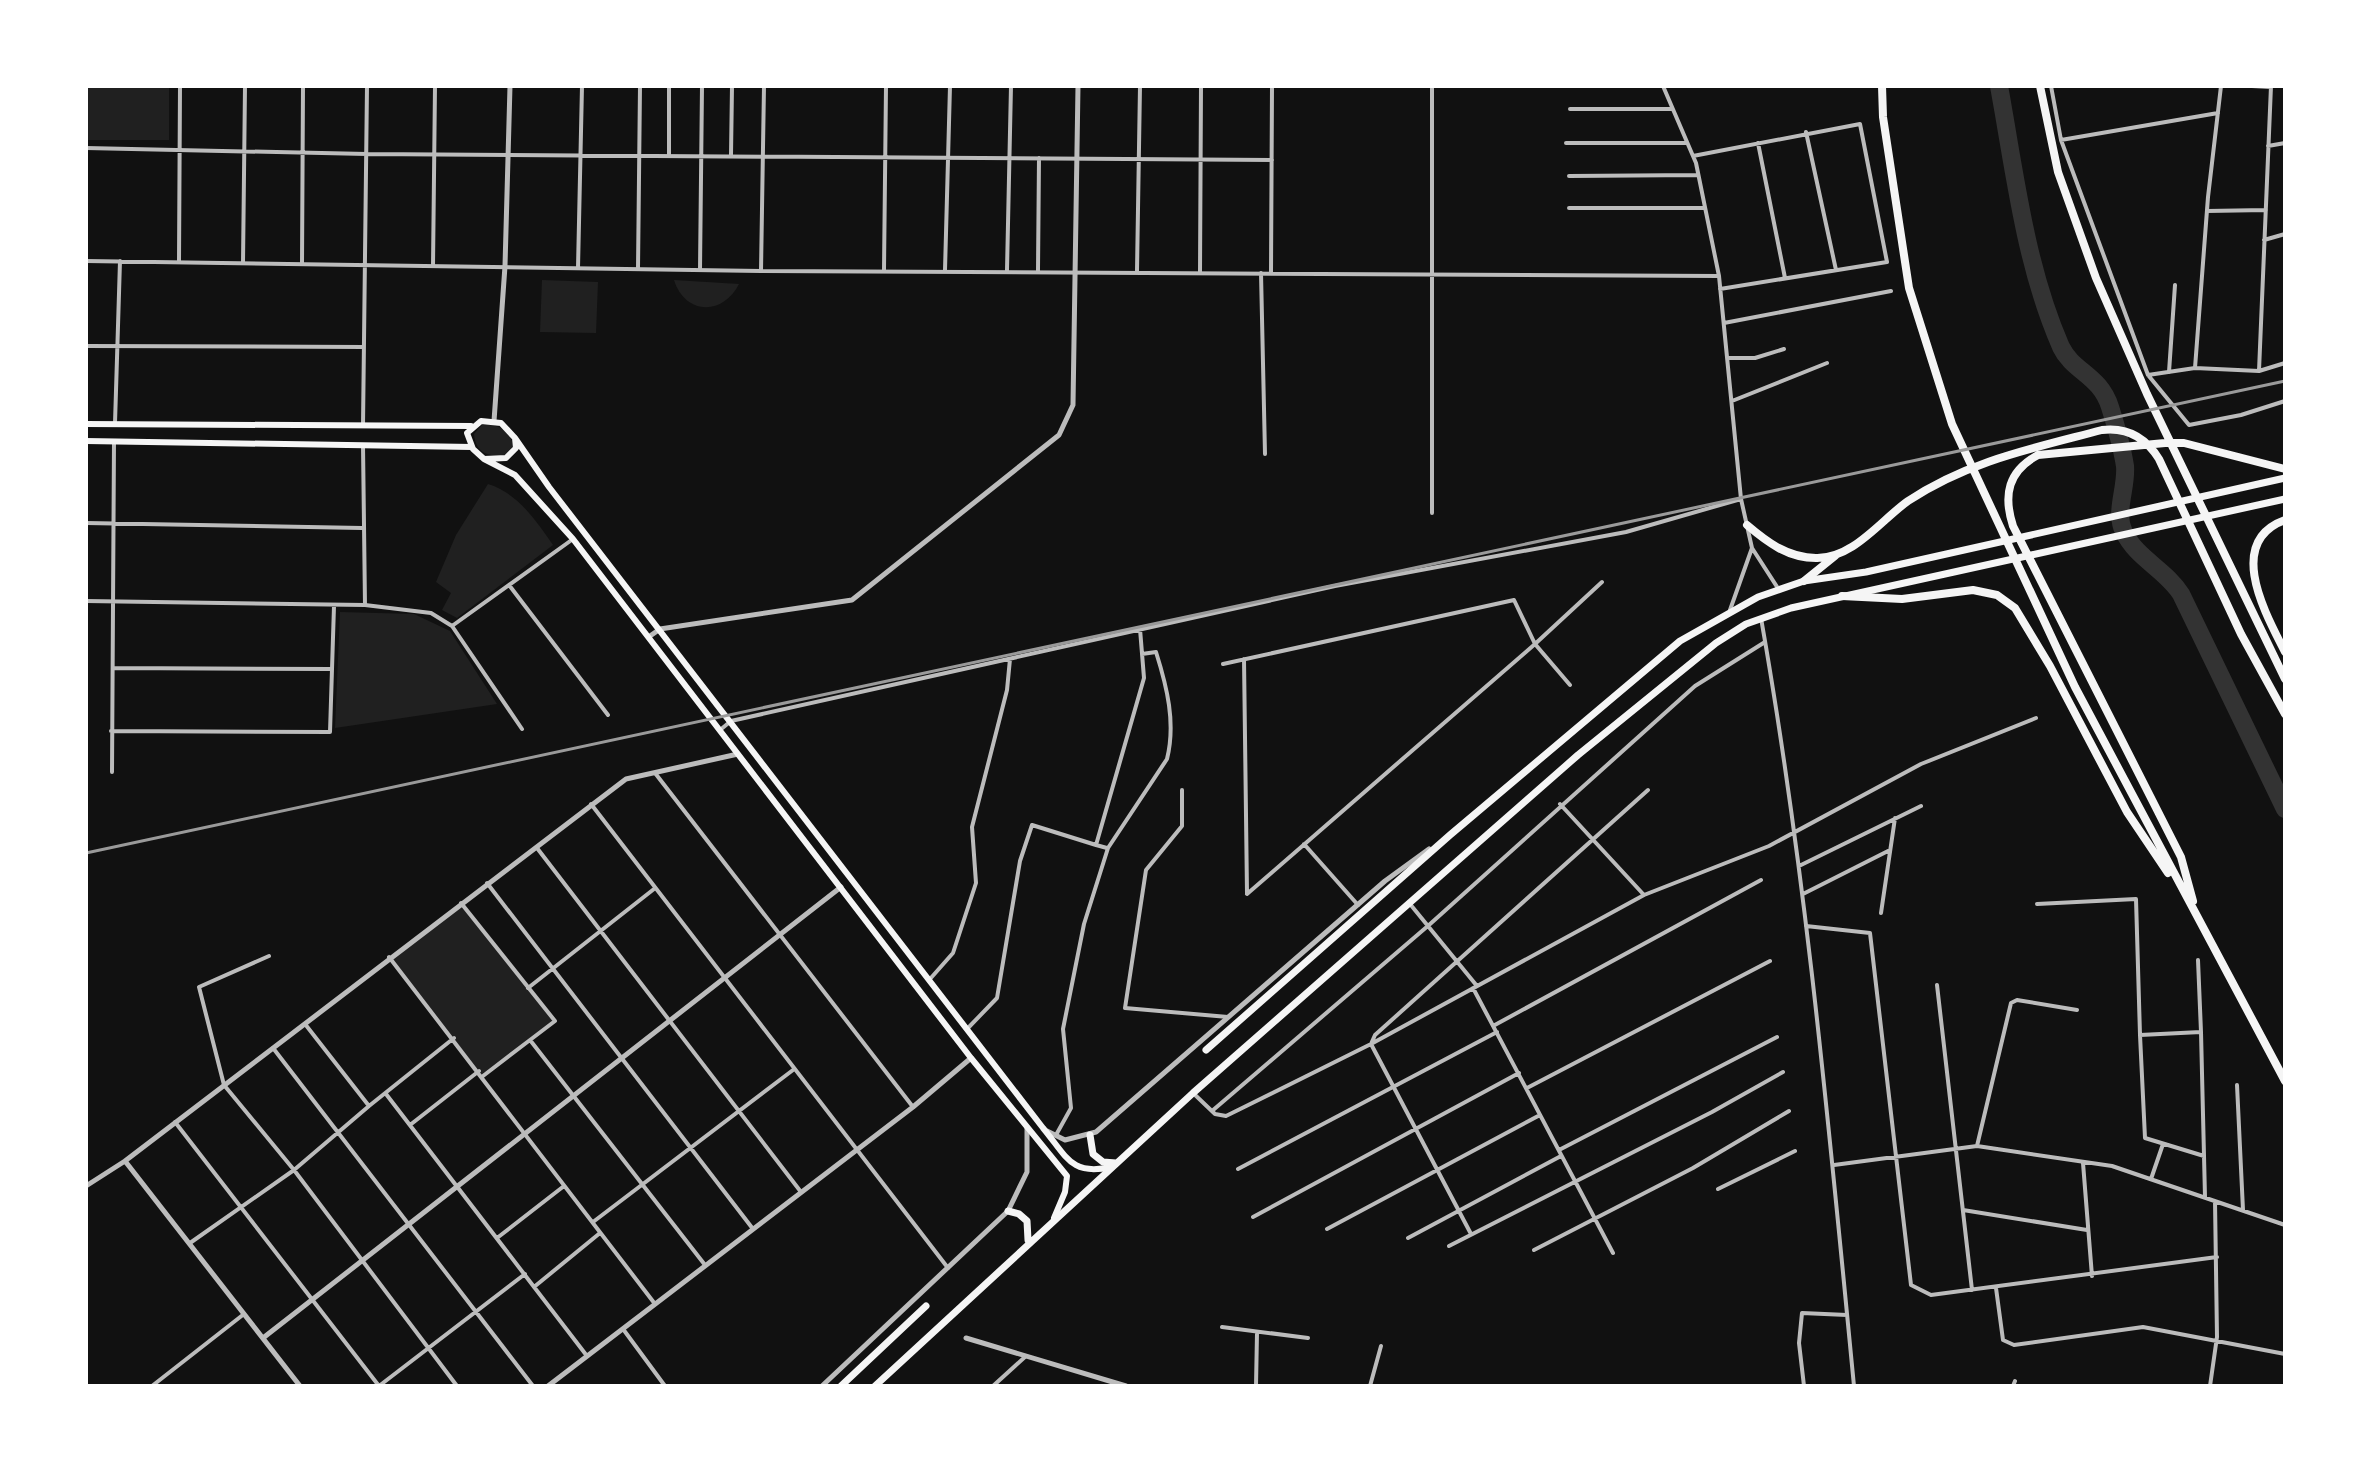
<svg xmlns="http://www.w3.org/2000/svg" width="2371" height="1472" viewBox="0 0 2371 1472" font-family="Jost,sans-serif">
  <rect width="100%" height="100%" fill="#111"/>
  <!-- green -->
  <path fill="#202020" d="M86,86h83v54h-83z
    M542,280l56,2 -2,51 -56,-1z
    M674,280l65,4c-16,32 -54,31 -65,-4z
    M482,425c15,-2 30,6 31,22l-5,9c-19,0 -32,-1 -34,-22z
    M488,484c30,9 48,37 65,61l-96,73 -15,-8 9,-17 -15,-11 20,-47z
    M340,612l74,2 36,17 47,73 -162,24z
    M461,903l94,118 -72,55 -94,-118z"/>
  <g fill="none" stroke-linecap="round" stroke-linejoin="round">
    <!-- river -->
    <path stroke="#333" stroke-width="18" d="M1999,86c16,87 26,179 62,261 12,25 39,28 49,60 6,19 12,40 15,59 2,22 -11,46 -1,66 12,26 42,38 57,62l104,215"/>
    <!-- minor -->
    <path stroke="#bcbcbc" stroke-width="4" d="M1663,86l33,77 23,113 22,223 11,49 -22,62
      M2051,86l10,54 87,235 41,50 52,-10 44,-14
      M2252,86l18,1
      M1570,109h102
      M1806,132l30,138
      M2061,140l157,-27
      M1566,143h121
      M1758,143l27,135
      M2268,146l17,-3
      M86,148l281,6 905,6
      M669,155v-69
      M731,155l1,-69
      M1693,156l167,-32 27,138 -167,27
      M1569,176l129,-1
      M1569,208h135
      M2207,211l59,-1
      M2264,240l21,-6
      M86,261l675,10 958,5
      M179,261l1,-175
      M243,263l2,-177
      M302,264l1,-178
      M433,266l2,-180
      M578,268l4,-182
      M638,269l2,-183
      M700,270l2,-184
      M884,270l2,-184
      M945,270l5,-184
      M1007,270l4,-184
      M1038,270l1,-112
      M761,271l3,-185
      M1137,271l3,-185
      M1200,272l1,-186
      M1261,273l4,181
      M1271,273l1,-187
      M1724,323l167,-32
      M86,346l278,1
      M1728,358h27l29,-9
      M2195,368l13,-171 13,-111
      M2259,371l12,-285
      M2169,372l6,-87
      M2148,375l47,-7 64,3 26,-8
      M1732,401l95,-38
      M115,423l5,-162
      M363,426l4,-340
      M363,445l2,160
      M1432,513v-427
      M86,523l276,5
      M1752,548l27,42
      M509,585l99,130
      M86,601l279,4 66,8 21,13 70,103
      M1761,618c45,255 68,511 93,768
      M452,626l121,-87
      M1244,659l3,234
      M1223,664l291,-64 21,44 35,41
      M113,668l218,1
      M720,730l11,-9 604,-135 291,-54 115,-33
      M111,731l219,1 4,-126
      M112,772l2,-331
      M655,773l258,334
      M1182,790v36l-36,44 -21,138 103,9
      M591,804l357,464
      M1560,804l84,91
      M1304,844l54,61
      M537,848l264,344
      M1107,848l-11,-3 48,-167 -4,-49
      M1799,866l122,-60
      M487,883l266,346
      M1247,894l288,-250 67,-62
      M1803,894l87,-44
      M461,903l94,118 -25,19
      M1410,904l67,82
      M2037,904l99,-5 4,136
      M1881,913l14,-95
      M1806,926l64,7 41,352 20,10 286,-38
      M269,956l-70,31 25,98 70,85 163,216
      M389,957l266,347
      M2198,960l3,72
      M930,979l23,-26 23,-70 -4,-56 35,-137 3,-31
      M1937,985l35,305
      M528,988l126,-99
      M1473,988l140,265
      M305,1024l64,82 85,-68
      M1493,1026l268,-146
      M968,1028l29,-30 23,-137 12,-36 64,20
      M273,1048l260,338
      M483,1076l47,-36 175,225
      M2237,1085l6,125
      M1527,1088l243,-127
      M1193,1093l22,21 11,2 145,-72 273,-149 125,-49 152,-82 115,-46
      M386,1094l201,262
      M1212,1111l217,-186 266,-239 70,-44
      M175,1122l204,264 146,-112
      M410,1125l69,-54
      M1056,1135l15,-27 -8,-79 21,-105 24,-76 59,-89c9,-36 0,-72 -11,-107l-14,2
      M1977,1146l34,-143 6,-3 60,10
      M1559,1150l218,-113
      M2204,1156l-59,-18 -5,-103 61,-3 4,165
      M2083,1163l9,113
      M1834,1165l143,-19 135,20 173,59
      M1238,1169l259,-137
      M2151,1179l12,-35
      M1718,1189l77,-38
      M1963,1210l124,20
      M1253,1217l266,-144
      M593,1222l200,-152
      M1327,1229l213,-114
      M1471,1234l-100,-190 4,-9 273,-245
      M497,1238l67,-52
      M1408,1238l153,-82
      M190,1243l104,-73 75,-64
      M1449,1246l263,-134 71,-40
      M1534,1250l159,-82 96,-57
      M534,1287l66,-54
      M1996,1288l7,52 11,5 129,-18 142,27
      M1222,1327l86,11
      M623,1329l42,57
      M152,1386l92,-72
      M993,1386l33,-30
      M1256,1386l1,-53
      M1370,1386l11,-40
      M1804,1386l-5,-43 3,-30 45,2
      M2013,1386l2,-5
      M2210,1386l7,-49 -2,-136"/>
    <!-- tertiary -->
    <path stroke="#bcbcbc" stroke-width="5" d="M494,421l11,-155 5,-180
      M650,636l10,-7 192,-29 207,-165 14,-30 5,-319
      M1047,1131l18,9 31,-8 289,-251 44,-32
      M125,1161l175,225
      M86,1186l39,-25 501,-382 112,-25
      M263,1338l578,-451
      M966,1338l160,48
      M548,1386l365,-279 58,-49
      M822,1386l186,-175 19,-39v-44"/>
    <!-- secondary -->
    <path stroke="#f5f5f5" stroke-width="6" d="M481,421l20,2 14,15 1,10 -10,10 -22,1 -11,-10 -6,-16z
      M86,424l385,2
      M515,438l34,49 494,641c24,29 28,48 68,39
      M86,441l386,6
      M484,459l31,16 58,64 398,519 96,118 -2,16 -11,26"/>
    <!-- trunk -->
    <path stroke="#f5f5f5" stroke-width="7" d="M1206,1050l244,-215 230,-194 78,-44 46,-16 62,-9 419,-94
      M1090,1135l3,19 10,8 13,1
      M1008,1211l11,3 8,7 1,19
      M841,1386l85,-80
      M875,1386l318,-293 385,-338 138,-112 30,-19 45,-16 494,-109"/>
    <!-- motorway -->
    <path stroke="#f5f5f5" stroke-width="8" d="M1882,86l1,31 26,171 43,136 123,263 210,394
      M2040,86l18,86 38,106 51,116 138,285
      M2285,520c-61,22 -18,96 0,132
      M1747,525c20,17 41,33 69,33 37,1 65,-38 92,-57 60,-40 126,-53 194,-71 25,-3 44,8 57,29l82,175 44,80
      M1804,581l31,-25
      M1842,596l60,3 71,-9 24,5 18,13 35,58 77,146 41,61
      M2193,901l-12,-44 -168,-331c-10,-31 -5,-55 25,-71l127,-12h19l101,26"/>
    <!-- rail -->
    <path stroke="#9a9a9a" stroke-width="3" d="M86,853l2199,-472"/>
  </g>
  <!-- border -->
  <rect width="2371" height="1472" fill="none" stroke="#ffffff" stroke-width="176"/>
</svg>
